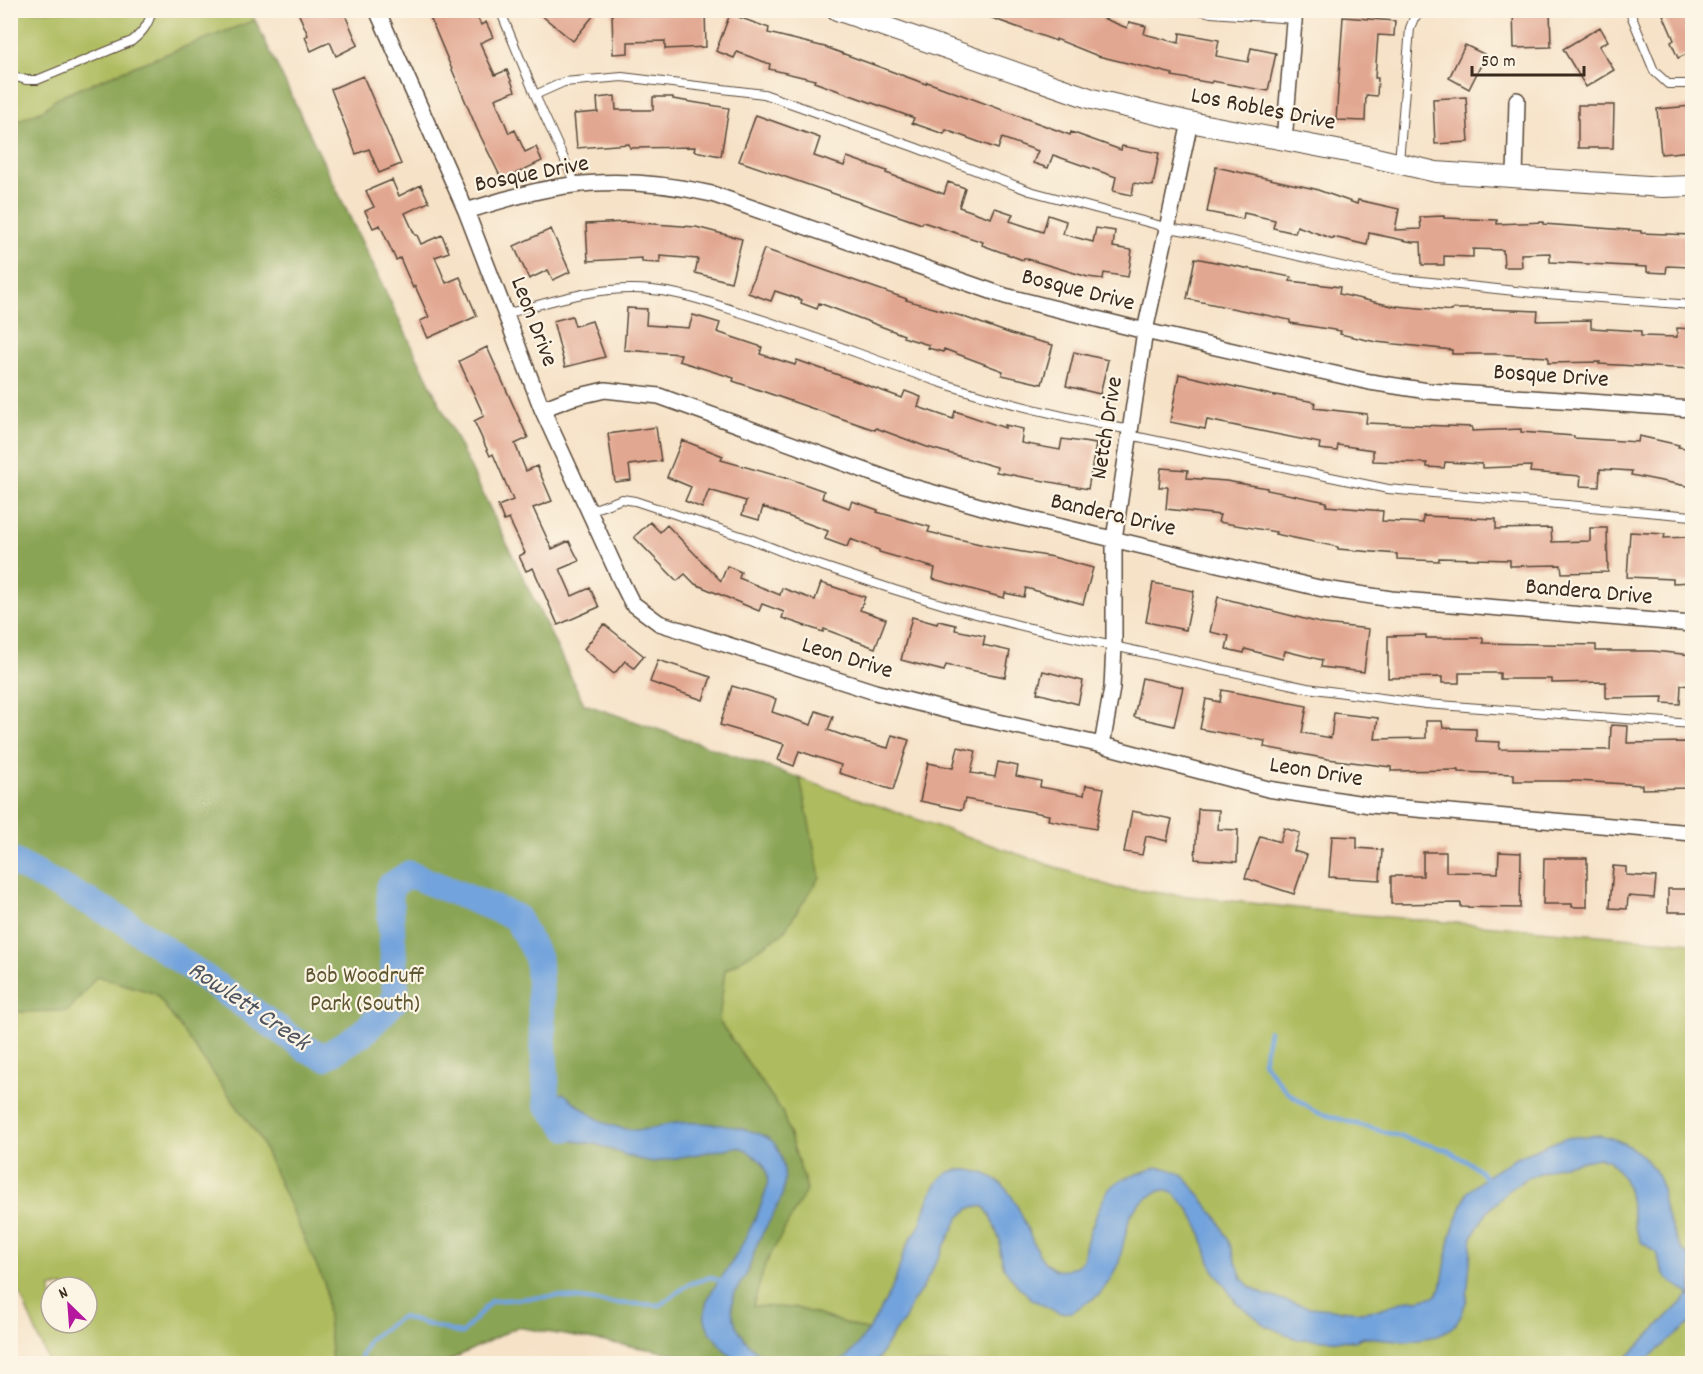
<svg xmlns="http://www.w3.org/2000/svg" width="1703" height="1374" viewBox="0 0 1703 1374" font-family="Dekko,sans-serif">
  <rect width="100%" height="100%" fill="#fcf5e5"/>
  <filter id="ink" filterUnits="userSpaceOnUse"><feTurbulence type="fractalNoise" baseFrequency=".0167" numOctaves="2"/><feDisplacementMap in="SourceGraphic" scale="12" xChannelSelector="R" yChannelSelector="G"/><feConvolveMatrix kernelMatrix="1 2 1 2 8 2 1 2 1" color-interpolation-filters="sRGB"/></filter>
  <filter id="wash" filterUnits="userSpaceOnUse"><feTurbulence type="fractalNoise" baseFrequency=".008" numOctaves="4" result="noise"/><feDisplacementMap in="SourceGraphic" scale="24" xChannelSelector="R" yChannelSelector="G"/><feGaussianBlur stdDeviation="1.35" result="paint"/><feColorMatrix in="noise" values="0 0 0 0 0 0 0 0 0 0 0 0 0 0 0 0 0 1.4 0 .05"/><feComposite in="paint" operator="in"/></filter>
  <g filter="url(#wash)">
    <rect width="100%" height="100%" fill="#f6e2c7"/>
    <!-- green -->
    <path fill="#aebc5e" stroke="#74733e" stroke-width="1.5" fill-rule="evenodd" d="M10,11h240l334,693 532,184 226,25 350,30v420l-1000,1 -14,-10 -161,-27 -73,36h-395l-39,-93zM51,1287h36v36h-36z"/>
    <!-- forest -->
    <path fill="#8aa455" stroke="#62673a" stroke-width="1.5" d="M255,20l329,684 216,74 20,99 -38,57 -57,36 -6,51 63,90 25,78 -42,76 -12,41 44,2 76,24 -13,31h-168l-14,-9 -161,-27 -73,36h-112l-7,-78 -66,-148 -103,-143 -59,-18 -29,35 -54,1 -3,-5 -1,-883 33,-14 16,-13 81,-33z"/>
    <!-- water -->
    <path fill="#72a3dc" stroke="#56667d" stroke-width="1.5" d="M563,1093c24,19 40,35 72,37 12,1 23,-4 35,-6 22,-4 85,2 102,17 4,3 9,14 10,20 9,31 -7,49 -21,75 -7,12 -9,26 -15,39 -4,7 -11,15 -13,23 -5,23 12,46 29,58 5,3 12,5 17,7h-42c-9,-9 -31,-31 -32,-44 -3,-21 15,-38 25,-54 8,-11 14,-24 20,-36 9,-20 31,-55 6,-72 -8,-5 -10,-9 -20,-10l-82,15 -17,-3 -41,-15 -22,-3 -18,-11 -17,-27z
      M1600,1135c28,6 53,23 62,52 1,6 0,13 2,19 2,8 13,37 18,44 3,3 7,6 10,9v37c-24,-17 -28,-14 -36,-44l-15,-10 -6,-15 -7,-39 -4,-9 -15,-19 -10,-2 -41,8 -31,12 -19,13 -22,22 -14,24 -5,62 -6,17 -5,8 -8,6 -11,6 -30,5 -43,-4 -9,4 -57,-2 -31,-13 -31,-24 -24,-34 -12,-37 -11,-22 -16,-16 -8,-3 -7,1 -19,13 -9,11 -11,47 -9,18 -11,15 -27,17 -13,1 -26,-13 -16,-15 -13,-17 -4,-17v-10l-10,-26 -6,-8c-12,-3 -17,3 -25,11l-36,69 -13,19 -5,14 -12,14 -17,29h-38c20,-9 49,-63 58,-85 4,-11 6,-24 12,-34 3,-7 9,-12 12,-19 6,-16 10,-37 23,-49 9,-7 21,-7 31,-5 56,8 49,90 83,99 9,2 20,-3 25,-9 3,-4 2,-8 3,-13 2,-11 19,-56 27,-62 8,-7 20,-10 29,-13 4,-1 9,-4 13,-5 8,-2 23,3 30,8l33,42 11,21 14,39 7,8 16,9 44,12 52,5 15,-2 35,-11 7,1 17,-4 6,-8 10,-54 16,-41 18,-16 29,-18 50,-21z
      M1689,1295l3,3v24l-50,41h-21z"/>
    <g fill="none" stroke-linecap="round" stroke-linejoin="round">
      <!-- stream -->
      <path stroke="#72a3dc" stroke-width="4.5" d="M1269,1031l-6,31 23,29 29,21 132,38 29,17 12,14
        M358,1364l11,-25 32,-22 61,17 29,-33 66,-5 53,7 50,2 29,-21 22,-7 11,5"/>
      <!-- river -->
      <path stroke="#72a3dc" stroke-width="27" d="M10,860l111,59 186,130 18,8 39,-25 32,-33 -7,-112 20,-13 107,43 22,41 9,145 21,25"/>
    </g>
    <g id="blocks">
      <!-- building -->
      <path fill="#e2a791" d="M297,10h46l15,35 -22,11 -6,-14 -19,9 -6,-14 3,-2z
        M427,10h47l7,15 5,-3 7,15 -13,6 15,32 12,-5 8,21 -20,8 14,34 6,-3 10,22 11,-5 6,14 -40,19 -25,-51z
        M535,10h63l-25,31z
        M612,10h93l1,37 -41,2v-8l-37,1v11l-15,1z
        M976,10h121l-2,5 32,13 2,-6 17,4 -2,8 35,9 1,-10 39,7 -3,16 32,6 3,-14 25,5 -8,38 -56,-10 -1,2 -39,-7 1,-2 -75,-18 -42,-17v2l-81,-29z
        M1513,10h37l1,37 -37,1z
        M1661,10h31v42l-14,6 -7,-16 3,-2z
        M730,14l39,14 -1,5 57,14 101,37 1,-2 143,53 1,-3 50,18 1,-4 37,7 -6,33 -19,-3 -2,12 -19,-4 3,-14 -63,-22 -5,13 -15,-5 5,-12 -36,-13 -4,11 -52,-19 -2,4 -32,-11 2,-5 -100,-36 1,-2 -46,-11 1,-5 -33,-12 -3,6 -18,-7z
        M1343,17l52,4 -1,15 -16,-1 -3,43h3l-1,18 -11,-1 -1,26 -29,-1z
        M1600,27l8,14 -9,5 15,24 -28,17 -23,-38z
        M1465,45l21,10 -17,34 -20,-11z
        M363,76l38,88 -22,9 -10,-24 -13,5 -25,-65z
        M615,96l1,14h37v-13h20v2l56,9 -8,48 -27,-5 1,-4 -65,1 -1,-4 -52,4 -3,-34 24,-2 -1,-14z
        M1466,97l3,45 -34,2 -2,-45z
        M1578,105h36l-1,43h-35z
        M1692,106v45l-31,3 -4,-45z
        M756,115l64,23 -6,18 30,10 3,-9 40,14 -1,2 58,21 4,-12 17,6 -6,19 32,11 4,-10 18,6 -3,7 33,11 5,-17 18,6 -3,13 30,8 3,-14 19,3 -2,16 19,3 -4,27 -24,-4 -1,6 -15,-2 -64,-19 -1,2 -41,-15 1,-3 -60,-20 -1,2 -183,-63z
        M1216,167l99,22 42,15 1,-4 41,9 -4,21 26,-1 -1,-12 24,-1v2l53,2v4l46,-2v2l98,7v2l50,2 -1,32 -23,-1 -1,7 -19,-1v-5l-97,-5v-9l-29,1 1,13h-18l-1,-17 -30,-1v8l-29,-1v9h-22l-1,-23h-9l-43,-9 -2,12 -34,-8v2l-36,-13 -2,7 -22,-5 2,-8 -31,-7 -1,6 -36,-7z
        M392,180l7,16 22,-11 8,17 -24,11 10,22h2l4,9 21,-9 7,17 -14,5 11,26 14,-6 17,39 -49,22 -8,-17 9,-4 -14,-31 -2,2 -13,-30 -4,2 -16,-35 -7,3 -8,-17 9,-4 -8,-16z
        M626,222l70,5 46,12 -11,43 -36,-9 3,-14 -38,-3v7l-18,-1v-4l-54,3 -2,-37z
        M551,229l19,43 -17,8 -5,-10 -19,9 -15,-33z
        M764,249l143,50 -1,1 55,16 50,18 42,11 -11,39 -40,-9 1,-4 -59,-22 -1,3 -15,-4 1,-3 -26,-8 1,-2 -85,-32 -2,6 -16,-6 1,-3 -27,-9 -4,10 -23,-8z
        M1195,258l96,19 -1,4 50,6 -1,7 58,13v-1l55,5v-2h35l51,2 -1,10 54,-1v8l50,3v5l36,1v-9l15,1v40l-93,-5 1,-2 -52,1v-6l-53,-3h-43v-4l-76,-8 -36,-8 1,-3 -51,-8v-3l-103,-21z
        M627,308l20,1 -1,16 43,3 4,-13 27,8 -3,9 45,15 -2,7 35,11 2,-5 105,38 3,-7 16,6 -3,10 35,12 2,-8 50,17v-3l18,4 -2,14 39,7 2,-11 34,5 -8,45 -92,-17 1,-5 -70,-20 -51,-19 -1,2 -142,-49 1,-3 -55,-17 2,-7 -57,-4z
        M572,316l3,10 17,-5 13,36 -40,10 -12,-46z
        M487,347l41,91 -13,6 11,27 11,-5 15,35 -19,7 19,41 17,-8 10,20 -19,8 12,27 18,-8 9,19 -41,18 -25,-57 -7,3 -7,-15 6,-3 -16,-34 -5,2 -6,-15 15,-6 -20,-46 -3,2 -16,-35 10,-5 -25,-55z
        M1074,352l34,8 -8,34 -34,-8z
        M1179,374l96,22v-1l40,7 -1,6 53,6 -1,9 106,4v4l49,-2v3l53,4v2l64,4 1,-6 40,9 -1,2 14,2v38l-61,-12 1,-4 -32,-2 -1,18 -19,-1 1,-10 -51,-4 1,-6 -49,2v-4l-37,-2 -1,6 -17,-1v-4l-54,-2v-11l-35,-5 -1,6 -18,-2 1,-6 -113,-23 -2,9 -35,-7z
        M656,427l5,34 -32,4 2,15 -16,2 -7,-48z
        M682,440l41,16 -2,4 64,18v-1l39,14 -2,7 27,10 3,-7 26,9 -1,2 53,15 -2,5 65,15 60,10 40,11 -10,36 -57,-16 -2,9 -19,-4 -1,5 -71,-19 2,-11 -56,-16v-2l-29,-11 -3,8 -22,-8 3,-8 -65,-24 -4,13 -17,-5 4,-14 -37,-11 -7,18 -17,-7 6,-14 -24,-10z
        M1161,468l27,2 -1,8 39,3 41,7v2l60,12 -1,4 57,5 -1,10 41,2v-7l73,3v10l55,-1 1,14 38,-1v-13h17l1,44 -46,1 -1,-8 -51,1v-6l-71,-2v3l-42,-2v-5l-59,-5v-2l-63,-13 1,-2 -58,-10 2,-7 -54,-6 2,-22h-9z
        M650,522l10,10 7,-7 54,56 6,-15 14,6 -2,6 41,17 2,-7 33,12 6,-17 44,14 -5,13 26,9 -11,29 -51,-19 -1,3 -41,-14 2,-6 -22,-8 -3,7 -64,-27 -10,-10 -8,7 -43,-44z
        M1630,532l35,2 -1,4 25,-1v14h3v31l-19,1v-4l-46,-2z
        M1153,583l41,8 -8,39 -40,-8z
        M1218,597l106,27 45,5 -5,43 -43,-5 1,-7 -37,-9 -2,8 -38,-10 -1,4 -18,-4 3,-13 -19,-4z
        M912,617l25,7 1,-3 18,4 -1,5 30,6 -2,9 27,6 -5,26 -59,-12 -2,6 -43,-11z
        M604,624l40,32 -10,12 -9,-7 -11,13 -30,-25z
        M1426,635v3h57v5l113,2v6h57l39,4v31l-11,-1 -1,19 -18,-1 1,-6 -57,1v-16l-54,1v-4h-52v-6h-41v10h-17v-6l-54,1v-42z
        M658,660l53,17 -8,23 -53,-18z
        M1043,671l40,10 -5,23 -41,-11z
        M1142,678l41,9 -9,39 -40,-9z
        M732,686l44,13 -4,13 39,13 5,-14 17,6 -5,13 22,8 38,10 4,-13 17,5 -16,50 -54,-17 2,-8 -42,-14 -5,15 -16,-6 6,-16 -64,-19z
        M1222,690l85,16 -5,27 29,5 3,-25 44,5 -3,21 51,-1v-17h16l1,7 33,1v12l24,1 -1,7 111,1 1,-25 17,1 -1,17 62,-1 1,46 -48,1v-4l-65,-4h-63v-7l-56,-2v-2l-67,1v-4l-63,-8 -64,-12 1,-6 -65,-12 6,-30 14,3z
        M958,747l18,4 -5,22 24,4 3,-15 20,4 -2,10 25,5 -1,6 44,8 2,-10 18,3 -8,41 -48,-9 1,-5 -84,-16 -3,11 -42,-9 8,-38 25,5z
        M1198,809l21,1 -1,19 20,1 -1,32 -42,-3z
        M1132,811l40,8 -5,22 -21,-5 -4,19 -18,-3z
        M1284,828l16,5 -6,18 13,4 -13,39 -49,-16 15,-42 20,6z
        M1332,836l25,1v11l25,2 -2,30 -51,-3z
        M1423,852h23v20l52,1 1,-21 22,1 -1,55 -59,-1v-4l-70,1v-28h32z
        M1544,858h43v49h-15v-3h-29z
        M1613,866l13,1v8l30,2 -2,21 -26,-2 -1,13 -17,-1z
        M1668,889h24v23h-24z"/>
    </g>
  </g>
  <g filter="url(#ink)">
    <use href="#blocks" fill-opacity="0" stroke="#574637" stroke-width="1.5"/>
    <g fill="none" stroke-linecap="round" stroke-linejoin="round">
      <defs>
        <path id="service" d="M500,10l35,85 41,90
          M1199,10l12,3 83,6
          M1629,10l25,61 14,13h24
          M10,75l16,5h11l95,-39c11,-9 17,-17 20,-31
          M535,95l29,-13 58,-5 142,17 150,53 116,44 139,37 34,6 190,44 141,15 158,12
          M1399,162l11,-134 4,-10 10,-8
          M506,314c48,-14 95,-29 146,-24 33,3 65,15 96,25 67,21 131,47 197,69 60,20 123,34 185,46
          M1129,435l259,54 304,27
          M589,511l33,-12 13,2 115,38 48,19 97,32 69,21 66,17 277,60 119,16 266,20"/>
        <path id="minor" d="M377,10l89,201 76,198 80,174 10,20 27,20 216,69 78,20 149,33 166,44 102,16 322,28
          M1284,141l11,-131
          M1515,177l2,-77
          M466,211c33,-10 65,-20 99,-25 49,-7 99,-3 147,8l293,102 140,35 225,51 58,9 264,18
          M542,409l29,-11 34,-8 54,6 243,88 109,31 308,73 72,11 301,25
          M1102,745l10,-57 2,-43v-106l31,-208 45,-209"/>
        <path id="tertiary" d="M837,10l255,89 98,23 173,33 73,17 227,15 29,-1"/>
      </defs>
      <!-- service casing -->
      <use href="#service" stroke="#574637" stroke-width="10"/>
      <!-- minor casing -->
      <use href="#minor" stroke="#574637" stroke-width="18"/>
      <!-- tertiary casing -->
      <use href="#tertiary" stroke="#574637" stroke-width="22"/>
      <!-- service -->
      <use href="#service" stroke="#fff" stroke-width="8"/>
      <!-- minor -->
      <use href="#minor" stroke="#fff" stroke-width="15"/>
      <!-- tertiary -->
      <use href="#tertiary" stroke="#fff" stroke-width="20"/>
    </g>
  </g>
  <g text-anchor="middle" dominant-baseline="central" stroke-width="4.5" stroke-linejoin="round" paint-order="stroke">
    <!-- street labels -->
    <g font-size="24" fill="#3b2a1e" stroke="#fcf5e5">
      <text transform="translate(1263 110) rotate(11)">Los Robles Drive</text>
      <text transform="translate(532 175) rotate(-11)">Bosque Drive</text>
      <text transform="translate(1078 291) rotate(14)">Bosque Drive</text>
      <text transform="translate(533 322) rotate(69)">Leon Drive</text>
      <text transform="translate(1551 377) rotate(4)">Bosque Drive</text>
      <text transform="translate(1108 428) rotate(-81)">Netch Drive</text>
      <text transform="translate(1113 516) rotate(13)">Bandera Drive</text>
      <text transform="translate(1589 593) rotate(5)">Bandera Drive</text>
      <text transform="translate(847 659) rotate(17)">Leon Drive</text>
      <text transform="translate(1316 773) rotate(9)">Leon Drive</text>
    </g>
    <!-- park labels -->
    <g font-size="24" fill="#5e5631" stroke="#fcf5e5">
      <text x="365" y="977">Bob Woodruff<tspan x="365" dy="28">Park (South)</tspan></text>
    </g>
    <!-- water labels -->
    <g font-size="26" font-style="italic" fill="#4e5460" stroke="#fcf5e5">
      <text transform="translate(248 1007) rotate(34)">Rowlett Creek</text>
    </g>
  </g>
  <!-- margin -->
  <rect width="1703" height="1374" fill="none" stroke="#fcf5e5" stroke-width="36"/>
  <!-- north arrow -->
  <g transform="translate(69 1305) rotate(335)"><circle r="28" fill="#fcf5e5" stroke="#afa495" stroke-width="1.5"/>
  <path d="M0-4.5L10 22L0 15L-10 22Z" fill="#b5179e"/>
  <text y="-9" font-size="16" font-weight="bold" text-anchor="middle" fill="#3b2a1e">N</text>
  </g>
  <!-- scale -->
  <path d="M1472 66v9h112v-9" fill="none" stroke="#3b2a1e" stroke-width="3"/>
  <text x="1481" y="66" font-size="18" fill="#3b2a1e" stroke="#fcf5e5" stroke-width="4.5" paint-order="stroke">50 m</text>
</svg>
